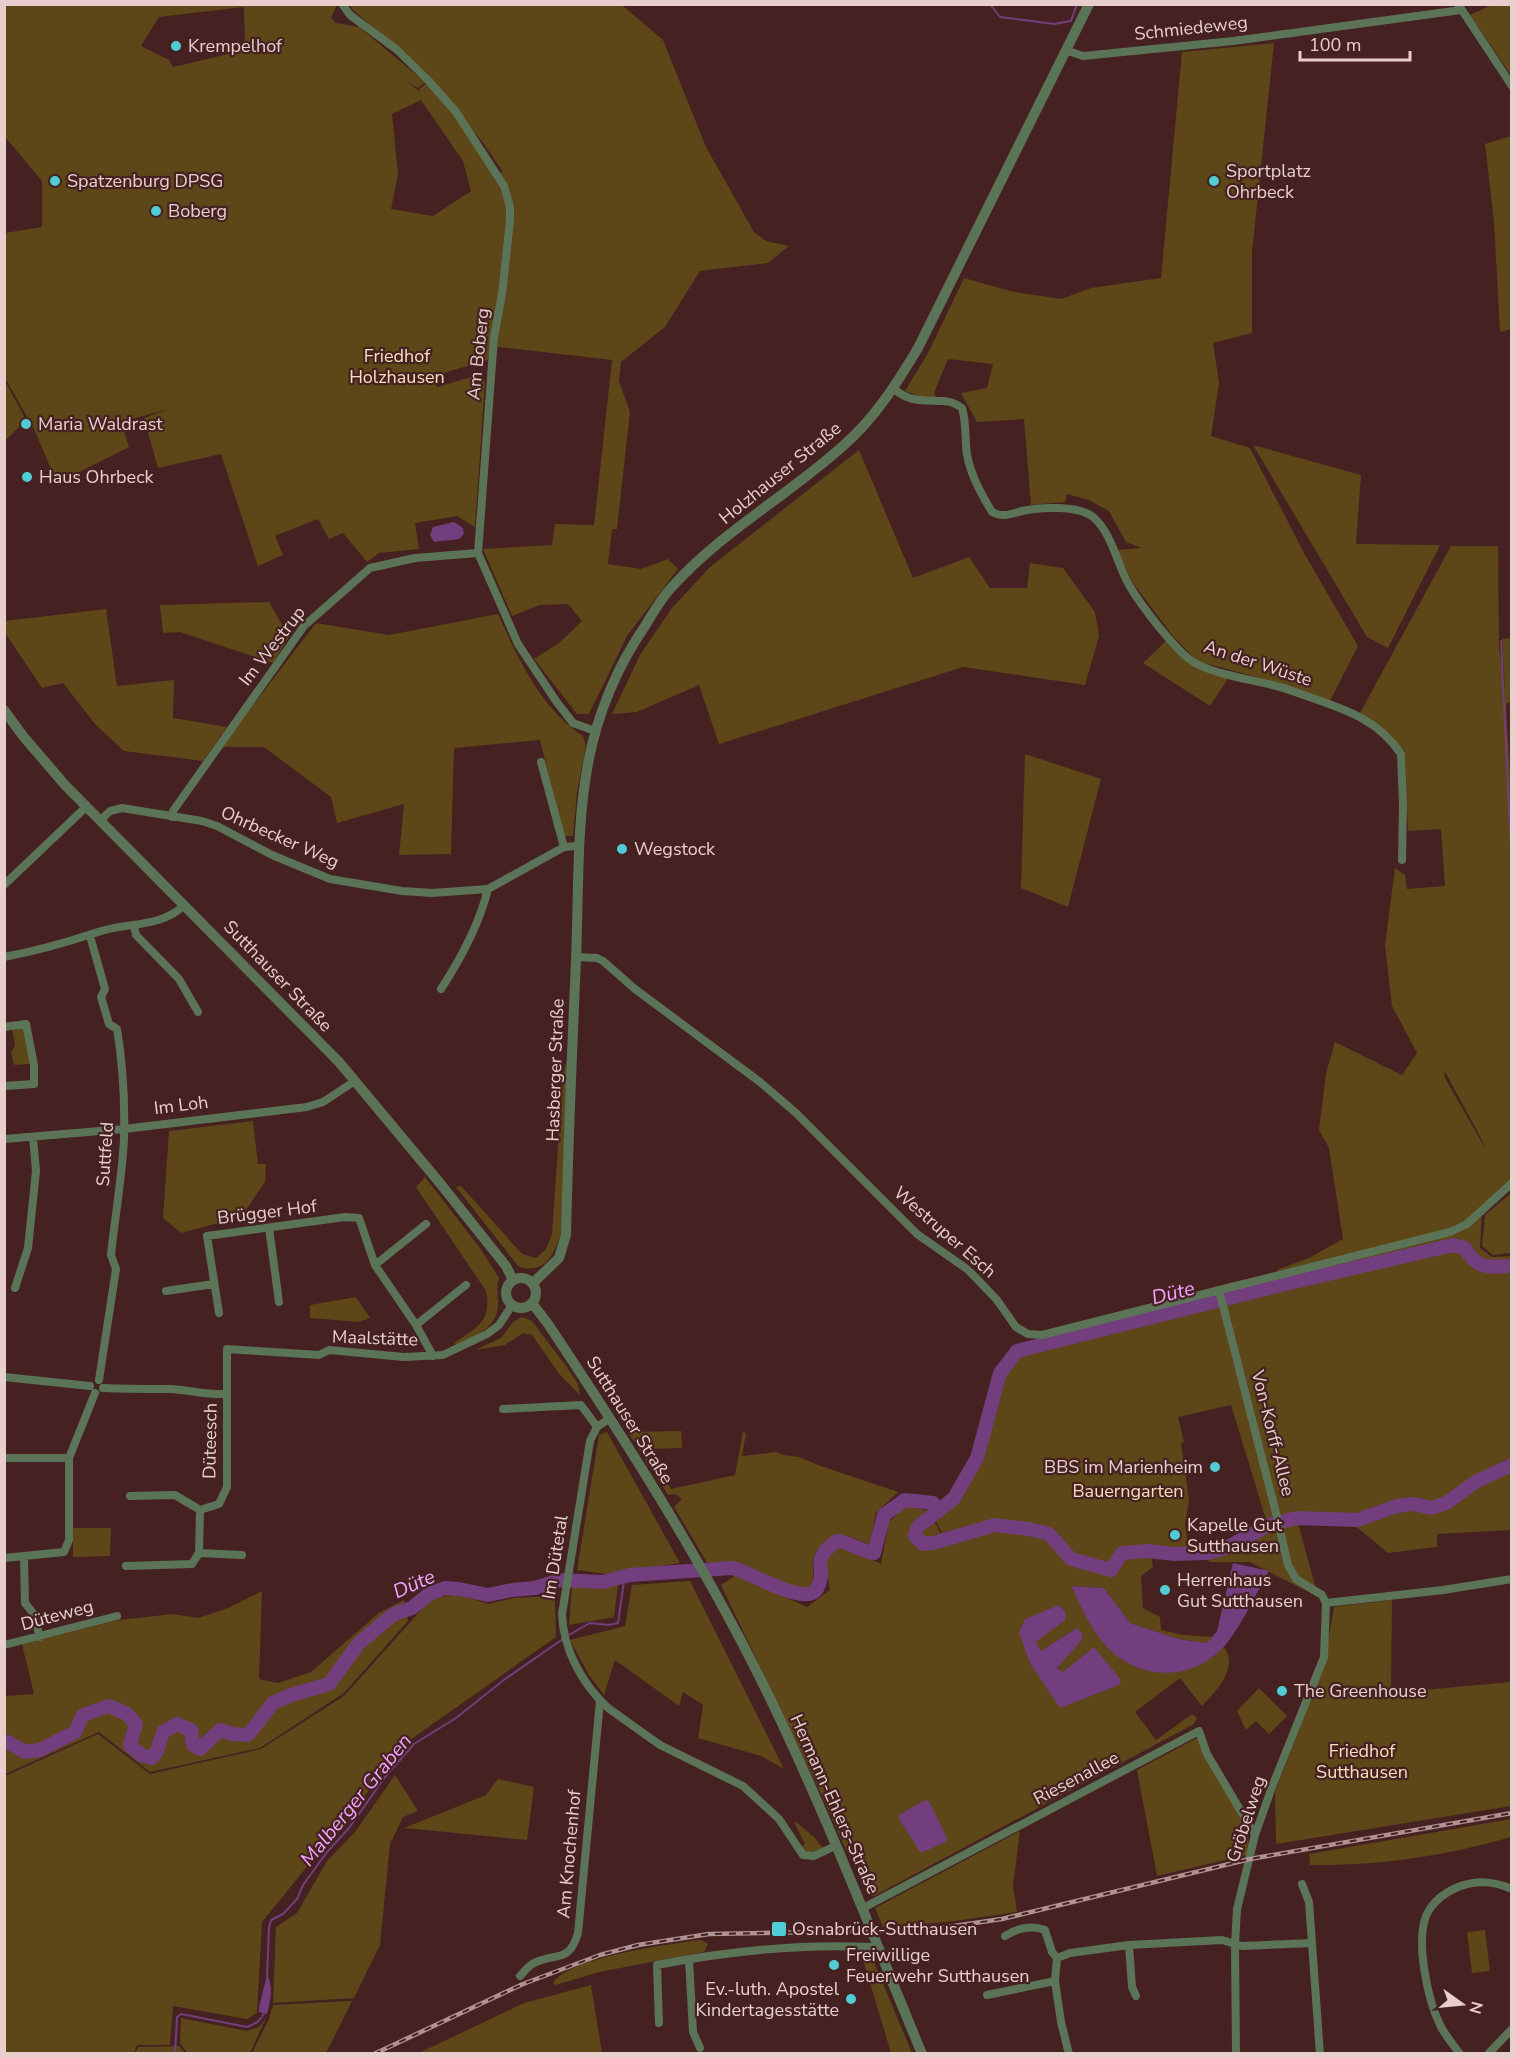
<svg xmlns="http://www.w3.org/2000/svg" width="1516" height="2058" viewBox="0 0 1516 2058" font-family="'Nunito Sans',sans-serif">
  <rect width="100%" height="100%" fill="#452121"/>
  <!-- green -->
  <path fill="#5d4617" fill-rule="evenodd" d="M4,5h333l-6,13 5,5 23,4 66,55 -7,6 -14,-8 17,12 -2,-3 8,-6 27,31 39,60 10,-2 -19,-28 -57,-71 -74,-63 -3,-5h272l41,35 43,107 48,85 12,9 23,5 -21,17 -68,8 -35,56 -44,35 -2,19 11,31 -13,117h-5l-4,35 33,5 27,-10 10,10 -51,67 -38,78h-12l-43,-55 25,-16 23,-22 -14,-17 -28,1 -28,11 -29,-67 69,-4 3,-21 39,1 18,-165 -122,-14 -2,14 -55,16 4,11 41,-12 7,7 -10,145 -18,-11 -42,7 4,26 -40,4 -12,9 -24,-29 -14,6 -11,-20 -43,17 8,19 -25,11 -37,-112 -63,14 -14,-50 25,-9 -48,13 8,25 -72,36 -23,-54 -29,-51v-145l37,-6v-46l-37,-44zM244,7l1,43 -72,17 -4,-7 -28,-14 18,-29zM421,100l42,61 8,30 -38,25 -42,-7 7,-35 -6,-60z
    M1492,5h19v70l-41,-60z
    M1274,43l-22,209v81l-39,10 6,40 -8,53 39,12 54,105 54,93 -28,55 -52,-18 -81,-22 -24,-25 -40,-53 -16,-33 24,-2 -15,-6 -17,-31 -20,-11 -22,-6 -2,8 -34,3 -7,-86 -47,3 -16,-29 26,-5 6,-24 -45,-5 -14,34 3,5 -15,-1 -17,-6 23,-38 36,-75 50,14 47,7 30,-11 70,-10 21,-226z
    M1511,136v193l-11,3 -6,-110 -9,-78z
    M5,381l21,39 -21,21h-1z
    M1253,445l108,30 -5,69 84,1 -52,103 -21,-11z
    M859,450l54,128 56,-21 21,31h37l3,-25 33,5 32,44 4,24 -14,49 -122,-18 -244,77 -20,-59 -62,27 -25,2 28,-59 32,-47 38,-41z
    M1451,546h47l1,101 6,44 -3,-52 10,-1 -1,64 -5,2 4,69h2v410l-30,28 -2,37 12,9 19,-1v274l-74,4v13l-49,6 -35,-29 3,-10 -18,6 -41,-2 -18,-66 39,145 -68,-35h-41l-2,-11 60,-28 -36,-118 -53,12 6,25 -3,1 8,57 -4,24 4,28 -15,1 -25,-4 -27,2 -12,17 -38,-11 -23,-24 -19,-6v-3l-36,-5 -52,14 -6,-12 23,-20 23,-41 23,-84 16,-21 31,-6 -3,-19 184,-48 42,-9 4,-4 30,-11 34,-19 -14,-91 -10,-18 7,-57 9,-31 67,33 15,-22 -25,-47 -7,-61 10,-77 10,7 2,14 38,-3 -4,-57 -33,2 -3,-80 -45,-38zM1444,1070l38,70 3,8 -40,-70z
    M269,602l20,35 -16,26 -93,-31 -17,1 -3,-28z
    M106,609l11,77 57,-6 -1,38 54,9 -24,34 -79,-10 -29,-27 -32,-41 -21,5 -37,-55v-12z
    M498,614c20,44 43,95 85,122l3,10 -9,46 -4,44h-9l-24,-96 -86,8 -3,106 -52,1 5,-51 -67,19 -6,-26 -67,-50h-43l95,-124 73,12z
    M1168,639l23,25 38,13 -19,29 -67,-43z
    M1025,754l76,25 -33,128 -47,-19z
    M24,1027l6,37 -16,1 -3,-12 4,-8 -3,-16z
    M567,1059l-6,174c-7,22 -17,43 -43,33l-62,-79 5,-1 61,68 14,4 10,-9 6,-15 11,-160z
    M253,1121l5,43h8l-1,18 -24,35 -60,16 -18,-15 6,-87z
    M425,1177l55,71 19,30c-4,13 1,23 -2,34 -5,19 -25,25 -40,33l-3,-2c23,-15 38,-22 32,-52l-70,-104z
    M1511,1193v60l-18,2 -11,-9 3,-31z
    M356,1297l14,21 -11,4 -49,-4v-13z
    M522,1317l10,4 34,45 12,18 2,11 -20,-20 -28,-40 -9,-2 -18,12 -30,5 26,-12 12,-16z
    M681,1431l1,17 -37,1 26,40 64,-14 8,-43 3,1 -4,23 34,-4 8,3 15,2 19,8 80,27 -22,21 -6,32c-20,-8 -25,-15 -44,-2 -5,3 -11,8 -12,14 -4,12 4,19 -5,32l-8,1 -61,-27 -31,3 -35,-59 8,-8 -7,-5 -7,1 -40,-63z
    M607,1432l73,131 -75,11 -28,-4 22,-135z
    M906,1506l23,5 12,23 43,-6 43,3 20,5 23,24 41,11 14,-17 26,-1 2,14 -12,9 2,32 17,9 1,13 23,5 29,2 -6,6 -28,-4 -49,-16 -26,-35 -33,-2 20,39 15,21 107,11 11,-10c15,21 -8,44 -22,59l-22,-28 -45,34 21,28 36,-26 5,4 -3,6 -320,172h-3l-17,-38 -8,-8 -24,-54 -101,-211 15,-10 71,32 23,-17 -6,-31 19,-14 38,19 8,-42zM1041,1614l-5,28 5,9 36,-23 4,13 -24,26 5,5 -32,-9 -5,-44z
    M73,1528h38l-1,28 -37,1z
    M690,1581l94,188 -23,-13 -63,-18 5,-33 -20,-13 -4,14 -64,-46 -11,35 -15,-20 -19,-35 55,-14 7,-41z
    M618,1584l-4,33 -45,8 3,-39 32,1z
    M262,1591l-3,88 19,4 33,-11 68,-59 25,-13 4,21 -64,72 -84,55 -110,24 -51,-40 -94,42 -1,-78 30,-2 -12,-50 97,-24 54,-6 25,4 28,-9z
    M457,1594l31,10 27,-6 40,-2 1,41 -146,103 -148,182 -5,91 -10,6 -74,-13 -3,39h-33l-3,8h-129v-277l93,-42 52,40 111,-25 83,-53 87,-97z
    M1392,1600l-1,93 119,-11v-42h1v166l-235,38 -1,-52 49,-126 10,-59z
    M1259,1688l28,28 -18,18 -13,-13 -10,9 -9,-19z
    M1197,1738l50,90 2,17 -2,10 -90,21 -20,-106z
    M395,1775l23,36 -15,6 -13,27 -10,101 -26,53 -81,5 3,-76 21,-14 30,-52 28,-29z
    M498,1779l36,8 -7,53 -123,-12 82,-33z
    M1511,1819v18c-64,19 -134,29 -201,28l-1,-11z
    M794,1822h2l18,15 9,11c-9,4 -16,7 -23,-1l5,-3z
    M1020,1831l-7,55 4,26 -70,10 -64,5 -8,-19z
    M1485,1930l5,41 -18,2 -5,-41z
    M701,1940l7,4 -4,8 -105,20 -43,13 -3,-2c16,-26 117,-39 148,-43z
    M861,1953l10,2 41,98h-21z
    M591,1985l11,68h-183l105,-50z
    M352,2001l-26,52h-74l17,-34 4,-14z
    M181,2018l66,13 12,-4 7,-9 -16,35 -62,1 -8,-11z
    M179,2046l6,7h-50l3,-6z"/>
  <!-- water -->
  <path fill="#733e7d" d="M454,522l9,6 1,6 -5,5 -25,3 -4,-7 3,-8z
    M1233,1563l36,8c-14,24 -29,59 -48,79 -33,32 -83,30 -115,-4 -16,-17 -25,-40 -35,-60l33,2 26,35 49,16 28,4 10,-12z
    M1059,1605l7,8 -1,7 -29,22 5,9 36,-23 6,6 -2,7 -24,27 6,4 31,-25 27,33 -2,5 -59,23 -30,-45 -11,-31 6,-13z
    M925,1800l4,1 18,37 -2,4 -24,11 -22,-34v-4z
    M267,1975c7,10 3,28 0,39l-8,-2v-5z"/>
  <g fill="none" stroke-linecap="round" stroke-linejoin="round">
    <!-- stream -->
    <path stroke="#733e7d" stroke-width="2" d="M990,4l10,13 54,7 17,-3 6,-17
      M1501,641l11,229
      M567,1636l23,-13 19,2 9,-2 6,-42 6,-6
      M267,1977l2,-49 2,-8 12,-6 14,-15 6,-14 24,-33 22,-24 36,-51 29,-33 42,-26 49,-39 58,-40
      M175,2054l2,-37 4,-3 66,13c8,-3 14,-6 17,-14"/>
    <!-- river -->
    <path stroke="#733e7d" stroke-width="14" d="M937,1512l17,-14 23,-40 23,-85 17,-22 264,-66 172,-40 12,3c12,22 24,19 47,18
      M4,1742h4l17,10 15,-2 35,-18 8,-17 26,-9 18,8 9,10 -6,21 11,10 11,3 5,-7 6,-19 14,-8 14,6 2,15 7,4 20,-19 12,4 16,1 25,-32 18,-8 38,-11 30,-41 35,-29 18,-6 17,-14 16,-6 14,1 29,6 24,-5 23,-2 25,-8 43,2 27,-7 102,-7c17,3 74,40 85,21 12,-22 -10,-27 20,-48 14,1 24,11 37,12l10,-38 21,-15 28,3 4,5c-3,13 -21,12 -22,28l8,8 10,-1 62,-18 34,4 20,5 22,25 40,11 11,-17 26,-2 26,3 33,-1 19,-5 43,-23 28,-7 60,2 40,-14 16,-2 19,4 16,-6 27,-20 37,-17"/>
    <!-- minor -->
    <path stroke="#5b7458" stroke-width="8" d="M342,4l8,11 46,34 31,30 29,33 48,74 6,21v13l-8,74 -8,43 -16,216 40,91 38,57 17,22 22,8
      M1458,4l54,82
      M1068,51l15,5 150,-15 228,-31
      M893,388c25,23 49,4 69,20 4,13 3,24 4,37 1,24 14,47 26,67 12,6 18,2 30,-1 18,-4 56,-6 71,6 19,16 24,47 36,68 11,19 49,70 68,79 24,12 53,15 79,22 13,3 26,9 39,13 34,12 64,22 86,55l2,51 -1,55
      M541,762l23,85
      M172,817l1,-6 131,-185 66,-58 45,-10 63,-5
      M100,821l10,-10 12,-3 80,13 15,5 55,29 58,24 72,12 30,2 56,-4 76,-42 14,-1
      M4,885l82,-78
      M134,926l2,9 43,44 19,33
      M90,936l15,53 -4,8 8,27 8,5c6,36 8,73 7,110 -2,39 -9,77 -13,116l5,14 -17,111
      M4,957c32,-6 64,-15 94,-25 28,-10 64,-4 86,-27
      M576,957l21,1 6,3 32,28 125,93 36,31 121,121 50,35 11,11 19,20 19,27 12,7 14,1 408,-103 17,-8 45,-41
      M441,989c21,-32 38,-64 47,-100
      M4,1027l22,-3 8,41v19l-30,2
      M4,1139l120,-10 183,-22 16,-5 32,-21
      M269,1228l10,74
      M375,1265l51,-41
      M15,1288l13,-40 8,-77 -3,-34
      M1219,1290l58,227 11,48 8,14 26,16 4,8 -2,54 -52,130 -17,48 -18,74 -2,35 1,110
      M166,1291l48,-7
      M219,1313l-12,-77 138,-19 14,1 16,47 41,60 17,31
      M416,1325l50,-40
      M4,1377l86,9
      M103,1388c22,1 45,1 67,1 19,1 37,6 57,5
      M503,1409l78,-4 16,22
      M610,1418l-13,9 -7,14 -28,173c1,35 20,70 46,94l52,37 83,41 36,33 24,36 11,1 21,-10
      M4,1458h65
      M130,1496l45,-1 25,15
      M199,1553l43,2
      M24,1557l1,46 11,14 3,20
      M4,1558l60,-6 5,-12v-82l26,-65
      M126,1566l66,-2 7,-11 1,-43 19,-6 8,-17v-138l92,6 10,-5 75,7 39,-2 44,-21 12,-9 13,-20
      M1326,1603l117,-13 69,-11
      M4,1645l113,-29
      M1302,1884l7,18 11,152
      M863,1908l336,-177 8,23 48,81
      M1005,1936c12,-8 27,-11 40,-6l7,22 5,6
      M1129,1945l3,42 4,9
      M689,1959l4,73 7,16
      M520,1976c5,-5 8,-10 14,-13 22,-11 35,1 44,-30l22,-232
      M987,1995l68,-14
      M659,2023l-2,-58c71,-14 142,-21 214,-18l7,-2
      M1069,2054l-8,-32 -6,-41 2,-23 13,-5 59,-8 93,-5 20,6 70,-3
      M1460,2054c-6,-8 -14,-18 -19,-27 -13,-26 -28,-91 -12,-117 7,-11 17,-18 29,-23 19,-7 35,-6 54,2
      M1488,2054l24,-25"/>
    <!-- tertiary -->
    <path stroke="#5b7458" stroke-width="10" d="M4,710l19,26 42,49 274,277 100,120 67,84 7,14
      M506 1293a15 15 0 1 1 30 0a15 15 0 1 1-30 0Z
      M533,1283l26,-25 7,-23c2,-92 6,-183 10,-275 5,-126 -6,-224 69,-334 8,-13 16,-27 26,-38 50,-56 118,-93 173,-143 31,-27 53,-62 74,-97l171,-344
      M532,1303l16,21c78,117 154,236 216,362 59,120 107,245 158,368"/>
    <defs>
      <path id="rail" d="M374,2054l149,-70 77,-29 38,-10 71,-11 172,-3 66,-4 55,-8 248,-60 262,-46"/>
    </defs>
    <!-- rail casing -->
    <use href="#rail" stroke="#af9292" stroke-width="4.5"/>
    <!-- rail -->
    <use href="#rail" stroke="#452121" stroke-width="2" stroke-dasharray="7" stroke-linecap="butt"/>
  </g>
  <!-- markers -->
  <g fill="#51ccd4" stroke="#452121" stroke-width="2">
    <circle cx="176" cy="46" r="6"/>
    <circle cx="55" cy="181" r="6"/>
    <circle cx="1214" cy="181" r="6"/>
    <circle cx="156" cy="211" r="6"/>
    <circle cx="26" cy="424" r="6"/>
    <circle cx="27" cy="477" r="6"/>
    <circle cx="622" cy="849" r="6"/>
    <circle cx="1215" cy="1467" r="6"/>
    <circle cx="1175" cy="1535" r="6"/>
    <circle cx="1165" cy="1590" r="6"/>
    <circle cx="1282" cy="1691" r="6"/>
    <rect x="771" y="1921" width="16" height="16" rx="3"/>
    <circle cx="834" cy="1965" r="6"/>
    <circle cx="851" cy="1999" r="6"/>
  </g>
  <g text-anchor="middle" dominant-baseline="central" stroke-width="4.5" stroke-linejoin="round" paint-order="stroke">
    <!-- street labels -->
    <g font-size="18" fill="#e8cfce" stroke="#452121">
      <text transform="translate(1191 28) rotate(-6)">Schmiedeweg</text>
      <text transform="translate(478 354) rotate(-84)">Am Boberg</text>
      <text transform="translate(780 473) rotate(-39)">Holzhauser Straße</text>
      <text transform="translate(272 646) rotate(-52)">Im Westrup</text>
      <text transform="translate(1258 663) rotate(18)">An der Wüste</text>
      <text transform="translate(280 837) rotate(24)">Ohrbecker Weg</text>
      <text transform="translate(278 976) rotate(46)">Sutthauser Straße</text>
      <text transform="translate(555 1070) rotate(-88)">Hasberger Straße</text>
      <text transform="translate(181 1105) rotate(-7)">Im Loh</text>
      <text transform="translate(105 1154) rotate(-86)">Suttfeld</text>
      <text transform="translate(267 1212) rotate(-7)">Brügger Hof</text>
      <text transform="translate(945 1232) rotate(41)">Westruper Esch</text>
      <text transform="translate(375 1338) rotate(2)">Maalstätte</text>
      <text transform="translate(630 1420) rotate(58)">Sutthauser Straße</text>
      <text transform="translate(1273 1433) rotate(76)">Von-Korff-Allee</text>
      <text transform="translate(210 1441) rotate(-89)">Düteesch</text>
      <text transform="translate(555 1557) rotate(-81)">Im Dütetal</text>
      <text transform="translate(57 1615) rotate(-15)">Düteweg</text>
      <text transform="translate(1076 1778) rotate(-28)">Riesenallee</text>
      <text transform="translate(835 1804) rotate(66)">Hermann-Ehlers-Straße</text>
      <text transform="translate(1246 1819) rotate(-72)">Gröbelweg</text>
      <text transform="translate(569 1854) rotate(-85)">Am Knochenhof</text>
    </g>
    <!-- poi labels -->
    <g font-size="18" fill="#e8cfce" stroke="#452121" text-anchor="start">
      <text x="188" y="46">Krempelhof</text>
      <text x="1226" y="171">Sportplatz<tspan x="1226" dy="21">Ohrbeck</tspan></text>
      <text x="67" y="181">Spatzenburg DPSG</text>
      <text x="168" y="211">Boberg</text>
      <text x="38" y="424">Maria Waldrast</text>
      <text x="39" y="477">Haus Ohrbeck</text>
      <text x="634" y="849">Wegstock</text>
      <text x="1203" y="1467" text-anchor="end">BBS im Marienheim</text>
      <text x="1187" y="1525">Kapelle Gut<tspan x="1187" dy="21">Sutthausen</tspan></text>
      <text x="1177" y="1580">Herrenhaus<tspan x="1177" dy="21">Gut Sutthausen</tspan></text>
      <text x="1294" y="1691">The Greenhouse</text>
      <text x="792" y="1929">Osnabrück-Sutthausen</text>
      <text x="846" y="1955">Freiwillige<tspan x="846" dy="21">Feuerwehr Sutthausen</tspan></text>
      <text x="839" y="1989" text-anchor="end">Ev.-luth. Apostel<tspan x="839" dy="21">Kindertagesstätte</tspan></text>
    </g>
    <!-- park labels -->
    <g font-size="18" fill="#f7e0b8" stroke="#452121">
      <text x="397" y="356">Friedhof<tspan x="397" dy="21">Holzhausen</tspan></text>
      <text x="1128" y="1491">Bauerngarten</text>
      <text x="1362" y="1751">Friedhof<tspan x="1362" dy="21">Sutthausen</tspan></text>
    </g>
    <!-- water labels -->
    <g font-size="20" font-style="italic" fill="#f0a4fc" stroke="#452121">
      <text transform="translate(1173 1293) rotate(-14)">Düte</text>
      <text transform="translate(414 1584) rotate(-24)">Düte</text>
      <text transform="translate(356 1800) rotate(-51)">Malberger Graben</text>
    </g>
  </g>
  <!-- border -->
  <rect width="1516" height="2058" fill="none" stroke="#e8cfce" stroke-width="12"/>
  <!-- north arrow -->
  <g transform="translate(1462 2004) rotate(105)" stroke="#452121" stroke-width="4.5" paint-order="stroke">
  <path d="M0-4.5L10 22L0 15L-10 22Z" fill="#e8cfce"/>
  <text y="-9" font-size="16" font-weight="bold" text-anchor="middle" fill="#e8cfce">N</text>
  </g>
  <!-- scale -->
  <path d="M1300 51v9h110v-9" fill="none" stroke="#e8cfce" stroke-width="3"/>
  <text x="1309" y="51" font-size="18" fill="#e8cfce" stroke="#452121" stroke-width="4.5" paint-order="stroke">100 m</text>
</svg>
